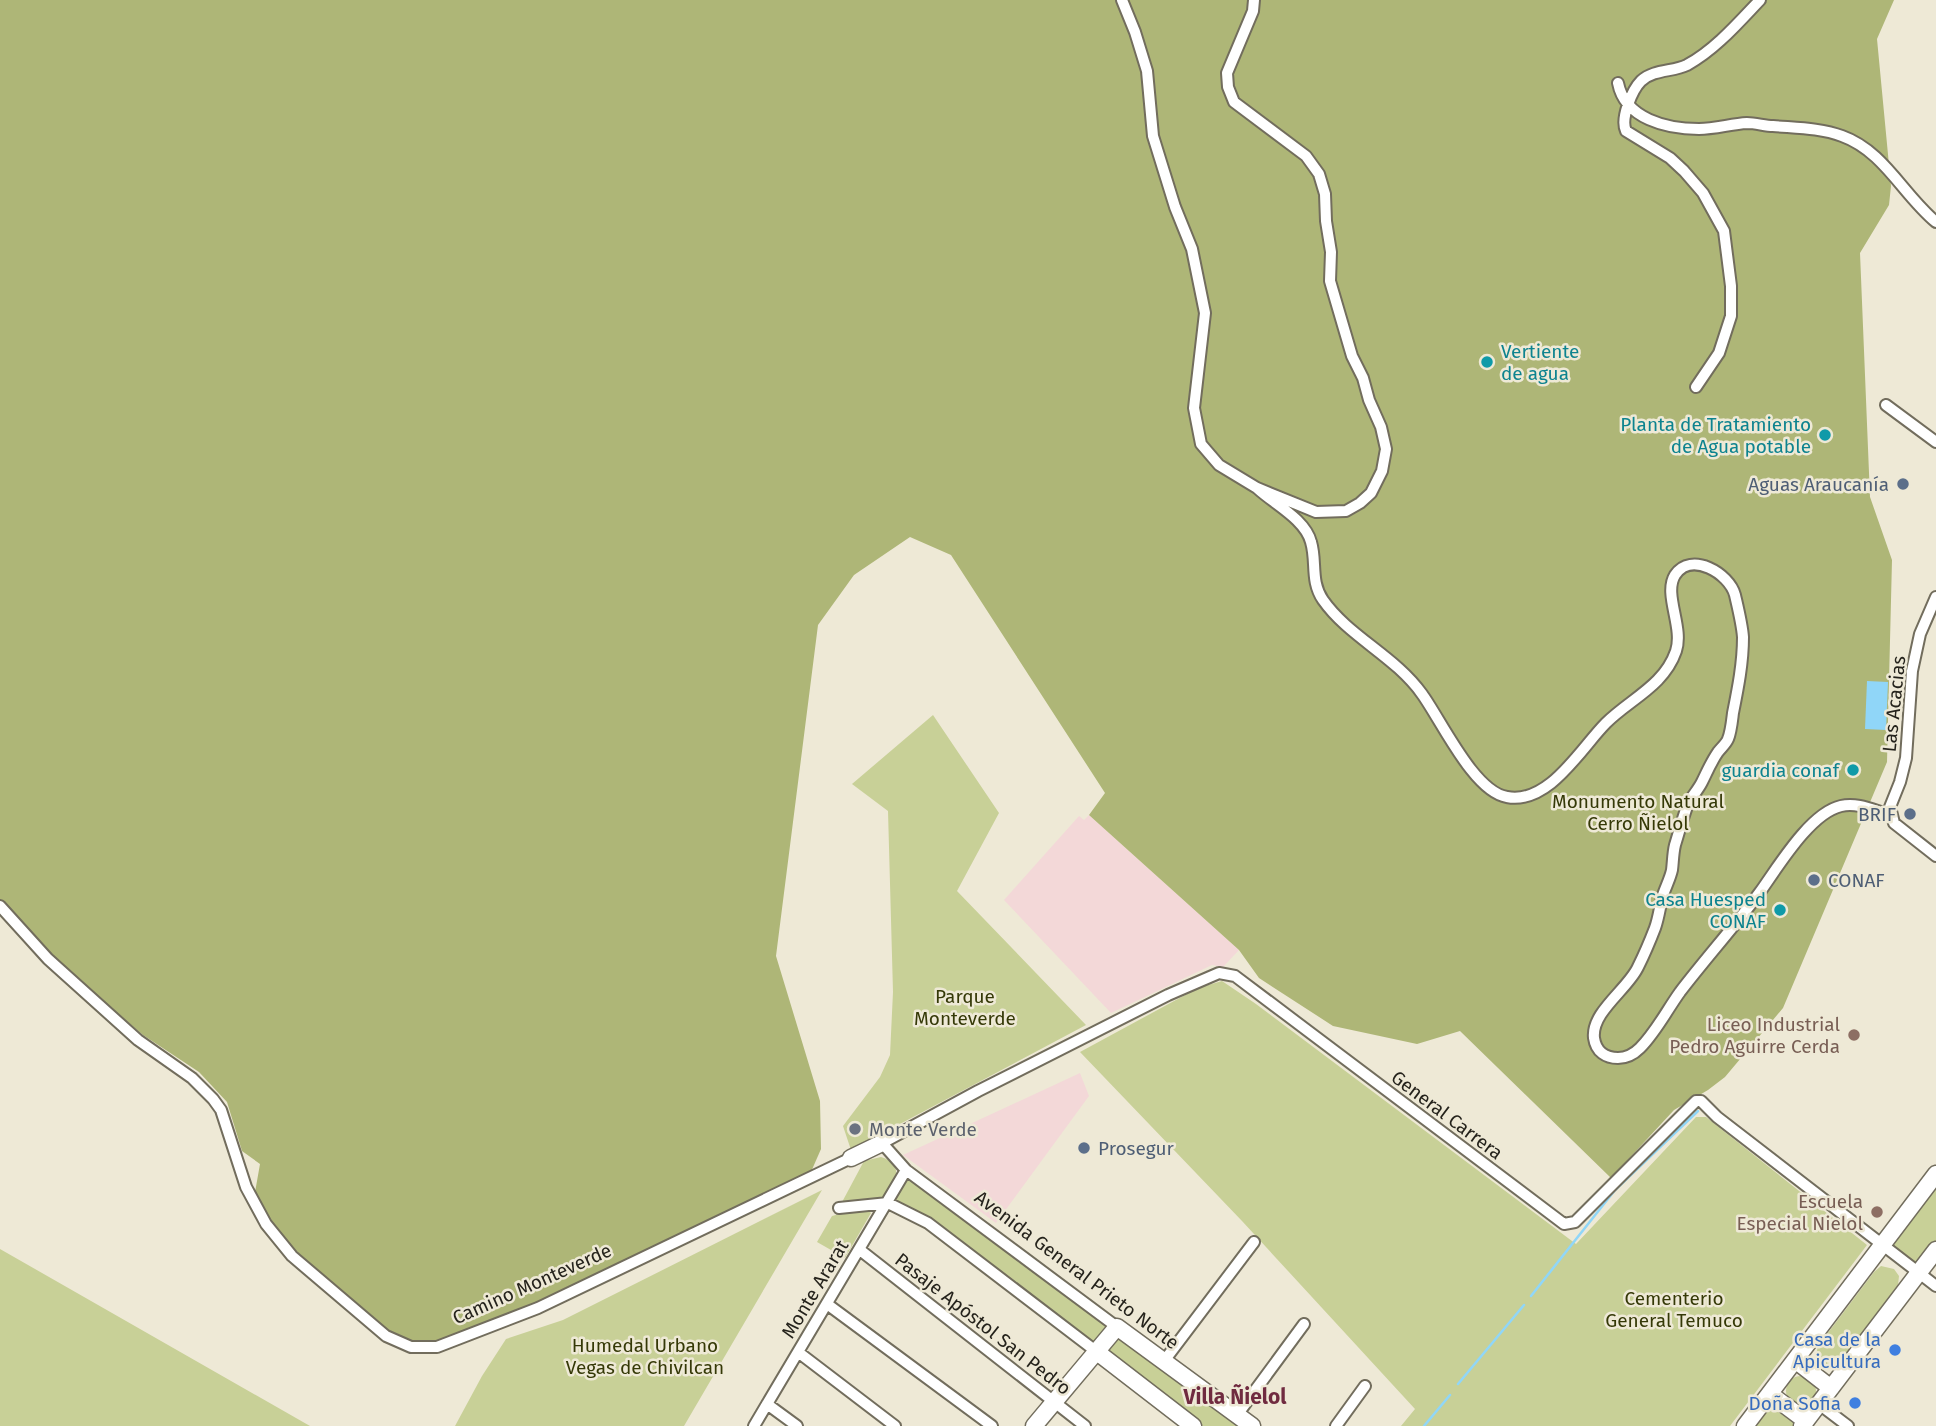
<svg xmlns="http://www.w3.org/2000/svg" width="1936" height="1426" viewBox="0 0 1936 1426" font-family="'Fira Sans',sans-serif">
  <rect width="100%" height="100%" fill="#eee9d6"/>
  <!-- industrial -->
  <path fill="#f3d8d8" d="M1089,815l150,135 -16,17 -11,-2 -101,48 -107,-113 75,-84 5,4z
    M1080,1073l9,23 -93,127 -93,-68z"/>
  <!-- green -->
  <path fill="#c8d097" d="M933,715l66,98 -42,78 129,134 -235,125 -8,-24 37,-49 10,-22 3,-63 -5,-181 -36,-27z
    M1222,981l34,23 320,240 120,-127h10l161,128 -137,181h-329l14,-17 -173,-188 -162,-169 118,-64z
    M881,1157c16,5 19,15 11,30 -3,5 -6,10 -11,12 -12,5 -28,4 -40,5l23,-43z
    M907,1175l206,153 -16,20 -205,-146z
    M1936,1183v59l-19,24 -27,-22z
    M822,1190l-138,236h-229l27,-50 24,-37 57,-19z
    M854,1210h14l3,3 -26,45 -28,-16 15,-26z
    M0,1249l310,177h-310z
    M1881,1266l13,3 5,7 -1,9 -59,78 -8,5 -8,-2 -7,-11 2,-9 56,-74z
    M1117,1336l128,90h-42l-94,-72 -2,-4z
    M1786 1391a15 15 0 1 1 30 0a15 15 0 1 1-30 0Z
    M1771,1396l30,30h-53z"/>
  <!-- forest -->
  <path fill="#aeb677" d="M0,0h1894l-17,39 14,147 -2,19 -29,48 10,244 22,63 -5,202 -104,246 -58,69 -17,13 -34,20 -63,68 -151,-147 -43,13 -84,-18 -74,-48 -20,-28 -150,-135 16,-22 -154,-238 -41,-18 -56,38 -36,50 -42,331 44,145 1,48 -14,32 -47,18 -197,90 -85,42 -46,16 -30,-3 -102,-80 -46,-66 6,-34 -18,-13 -15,-49 -28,-30 -56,-37 -88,-75 -55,-60z"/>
  <!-- water -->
  <path fill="#90d6f8" d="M1867,681l21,1 -2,48 -21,-1z"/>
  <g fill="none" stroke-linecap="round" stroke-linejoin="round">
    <!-- stream -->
    <path stroke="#90d6f8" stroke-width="2.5" d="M1531,1296l84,-106 83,-79
      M1458,1384l66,-79
      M1424,1426l26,-31"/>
    <defs>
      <path id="street" d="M1122,0l13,32 12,39 6,65 22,71 17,42 13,64 -11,95 7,36 18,21 38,23 59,24 30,-1 14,-8 11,-10 11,-22 4,-22 -5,-22 -12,-27 -6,-22 -11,-22 -22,-75 1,-29 -5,-31 -1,-27 -6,-20 -13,-18 -72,-54 -6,-15 -1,-14 26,-62 1,-11
        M1618,83c7,36 49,46 81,46 16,0 32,-5 48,-6 9,0 18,3 26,3 23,2 48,2 69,10 42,15 61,59 94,86
        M1696,387l23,-34 12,-37v-30l-7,-55 -21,-38 -19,-22 -14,-13 -44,-27c-6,-12 6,-41 15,-50 13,-12 32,-9 46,-16 28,-15 52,-43 73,-65
        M1886,405l50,37
        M1257,488c17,16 48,31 54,54 6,20 -1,39 12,58 26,37 72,56 99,94 19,26 52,98 85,103 42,8 74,-49 99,-74 24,-24 58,-37 70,-72 8,-24 -13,-57 -1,-76 16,-24 54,-2 60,20 3,13 7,29 8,42 0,26 -5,51 -10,76 -1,8 -2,19 -5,26 -2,5 -7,9 -10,13 -7,10 -11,20 -16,30 -4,8 -10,14 -14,22 -5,13 -9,28 -13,41 -2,8 -2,17 -3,25 -2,9 -6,16 -9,25 -3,10 -4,22 -8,33 -5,13 -11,27 -17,39 -10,22 -47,45 -44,71 2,14 12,20 24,20 9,0 15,-3 22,-10 16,-16 27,-38 40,-56 26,-34 55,-66 80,-100 18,-25 50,-79 81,-86 17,-4 34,5 50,9
        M1936,597l-16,37 -8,37 -6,87 -6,24 -10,25 4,16 42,33
        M0,906l48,53 90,81 54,38 21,21 8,11 25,77 20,37 26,32 94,80 25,11h26l101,-39 313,-150
        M839,1208l49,-5 40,20 169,129
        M860,1250l225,176
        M827,1304l165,122
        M1117,1327l-211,-157 -24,-27 96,-52 190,-96 51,-22 16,3 329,248 11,-2 121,-121h5l16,16 219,169
        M798,1352l97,74
        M1164,1361l90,-119
        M767,1404l30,22
        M1819,1404l29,22
        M1237,1415l67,-91
        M754,1426l152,-256
        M1336,1426l29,-40"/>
      <path id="secondary" d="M851,1158l31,-15
        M1097,1352l96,74
        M1795,1360l36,28
        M1770,1394l36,27
        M1034,1426l83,-99 135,99
        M1745,1426l191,-252
        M1802,1426l134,-176"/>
    </defs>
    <!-- street casing -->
    <use href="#street" stroke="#726d5d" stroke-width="14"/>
    <!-- secondary casing -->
    <use href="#secondary" stroke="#726d5d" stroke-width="19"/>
    <!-- street -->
    <use href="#street" stroke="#fff" stroke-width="10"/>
    <!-- secondary -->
    <use href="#secondary" stroke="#fff" stroke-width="16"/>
  </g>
  <!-- markers -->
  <g fill="#0f9aa8" stroke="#eee9d6" stroke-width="2.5">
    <circle cx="1487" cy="362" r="7"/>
    <circle cx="1825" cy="435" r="7"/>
    <circle cx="1853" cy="770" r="7"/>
    <circle cx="1780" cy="910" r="7"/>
  </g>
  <g fill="#5c6f8a" stroke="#eee9d6" stroke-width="2.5">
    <circle cx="1903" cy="484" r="7"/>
    <circle cx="1910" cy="814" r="7"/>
    <circle cx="1814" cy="880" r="7"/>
    <circle cx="1084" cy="1148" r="7"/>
  </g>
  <g fill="#8d6e63" stroke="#eee9d6" stroke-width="2.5">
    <circle cx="1854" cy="1035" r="7"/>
    <circle cx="1877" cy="1212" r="7"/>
  </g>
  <circle fill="#6b7280" stroke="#eee9d6" stroke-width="2.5" cx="855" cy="1129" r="7"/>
  <g fill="#3f7fe0" stroke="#eee9d6" stroke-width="2.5">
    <circle cx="1895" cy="1350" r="7"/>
    <circle cx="1855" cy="1403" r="7"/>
  </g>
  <g text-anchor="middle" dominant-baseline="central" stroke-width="5" stroke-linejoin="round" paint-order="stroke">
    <!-- culture labels -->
    <g font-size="19" fill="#0d838f" stroke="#eee9d6" text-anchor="end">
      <text x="1501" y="351" text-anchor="start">Vertiente<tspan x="1501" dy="22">de agua</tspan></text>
      <text x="1811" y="424">Planta de Tratamiento<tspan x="1811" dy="22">de Agua potable</tspan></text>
      <text x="1839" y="770">guardia conaf</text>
      <text x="1766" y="899">Casa Huesped<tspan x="1766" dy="22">CONAF</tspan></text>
    </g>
    <!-- service labels -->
    <g font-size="19" fill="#4e5e75" stroke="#eee9d6" text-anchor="end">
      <text x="1889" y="484">Aguas Araucanía</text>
      <text x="1896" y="814">BRIF</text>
      <text x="1828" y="880" text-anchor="start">CONAF</text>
      <text x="1098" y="1148" text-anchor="start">Prosegur</text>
    </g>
    <!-- street labels -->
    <g font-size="19" fill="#25231c" stroke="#eee9d6">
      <text transform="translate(1894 704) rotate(-84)">Las Acacias</text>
      <text transform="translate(1447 1115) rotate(37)">General Carrera</text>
      <text transform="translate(1077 1270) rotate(37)">Avenida General Prieto Norte</text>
      <text transform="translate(532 1284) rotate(-24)">Camino Monteverde</text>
      <text transform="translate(815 1289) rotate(-59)">Monte Ararat</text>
      <text transform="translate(983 1324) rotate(38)">Pasaje Apóstol San Pedro</text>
    </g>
    <!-- park labels -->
    <g font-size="19" fill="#353907" stroke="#eee9d6">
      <text x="1638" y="801">Monumento Natural<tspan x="1638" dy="22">Cerro Ñielol</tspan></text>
      <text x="965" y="996">Parque<tspan x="965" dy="22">Monteverde</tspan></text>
      <text x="1674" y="1298">Cementerio<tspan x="1674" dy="22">General Temuco</tspan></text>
      <text x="645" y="1345">Humedal Urbano<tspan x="645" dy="22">Vegas de Chivilcan</tspan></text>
    </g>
    <!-- education labels -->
    <g font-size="19" fill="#785e54" stroke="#eee9d6" text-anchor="end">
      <text x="1840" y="1024">Liceo Industrial<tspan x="1840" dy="22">Pedro Aguirre Cerda</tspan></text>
      <text x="1863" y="1201">Escuela<tspan x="1863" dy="22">Especial Nielol</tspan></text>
    </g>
    <!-- worship labels -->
    <g font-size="19" fill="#5b616d" stroke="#eee9d6" text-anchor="start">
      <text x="869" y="1129">Monte Verde</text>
    </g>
    <!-- shop labels -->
    <g font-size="19" fill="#366cbe" stroke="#eee9d6" text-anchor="end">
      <text x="1881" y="1339">Casa de la<tspan x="1881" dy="22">Apicultura</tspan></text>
      <text x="1841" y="1403">Doña Sofia</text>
    </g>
    <!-- neighbourhood labels -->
    <g font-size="21" font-weight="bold" fill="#702b40" stroke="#eee9d6">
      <text x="1235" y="1397">Villa Ñielol</text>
    </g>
  </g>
</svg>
